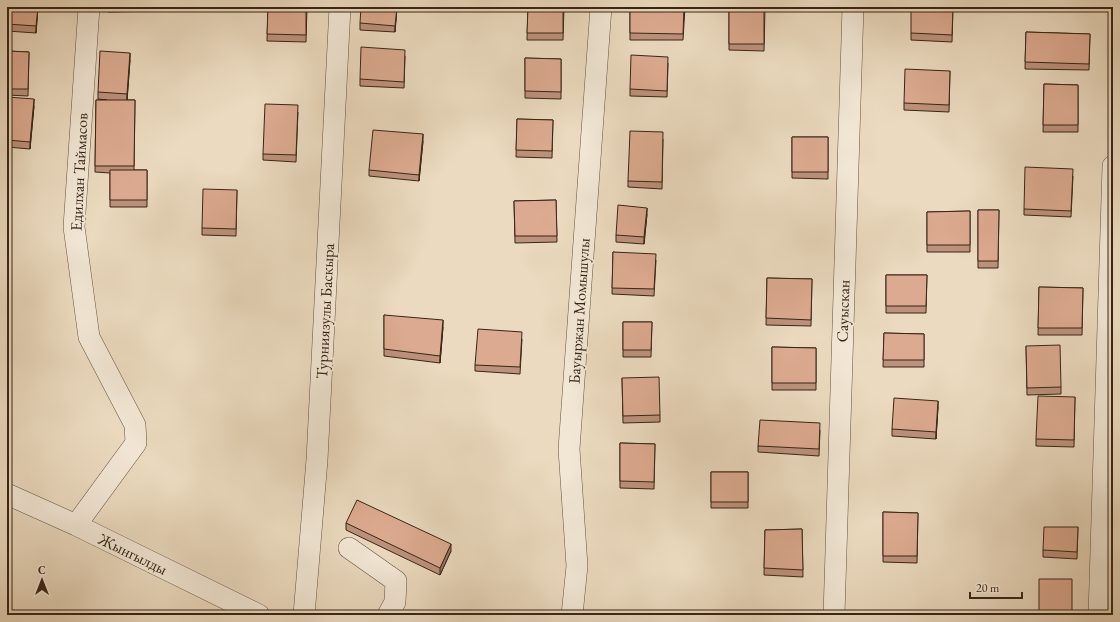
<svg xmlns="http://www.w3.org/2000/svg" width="1120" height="622" viewBox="0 0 1120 622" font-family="'EB Garamond',serif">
  <rect width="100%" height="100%" fill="#ebdabf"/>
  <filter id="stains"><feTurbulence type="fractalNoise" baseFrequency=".005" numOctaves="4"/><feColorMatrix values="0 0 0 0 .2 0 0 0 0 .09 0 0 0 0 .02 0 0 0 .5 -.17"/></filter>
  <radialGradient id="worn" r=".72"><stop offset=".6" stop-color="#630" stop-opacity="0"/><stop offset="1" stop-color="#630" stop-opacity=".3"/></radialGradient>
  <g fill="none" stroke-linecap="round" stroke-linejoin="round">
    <defs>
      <path id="minor" d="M7,494l69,31 183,90
        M76,525l60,-82 -1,-18 -46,-88 -15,-110 15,-220
        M349,548l47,33 -1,21 -7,13
        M304,615l13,-155 23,-453
        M572,615l5,-49 -8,-117 32,-442
        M834,615l19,-608
        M1099,615l14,-449"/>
    </defs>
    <!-- minor casing -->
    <use href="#minor" stroke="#655240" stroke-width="22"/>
    <!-- minor -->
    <use href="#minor" stroke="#f2e7d5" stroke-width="21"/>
  </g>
  <!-- wall -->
  <path fill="#bd927c" stroke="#382516" d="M7,7h31l-2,26 -29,-2z
    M108,7h50v4l-50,1z
    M268,7h39l-1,35 -39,-1z
    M397,7l-2,25 -35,-2v-7z
    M528,7h36l-1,33h-36z
    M630,7h55l-2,33h-53z
    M729,7h36l-1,44 -35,-1z
    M953,7l-1,35 -41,-2v-7z
    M1026,32l64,2 -1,36 -64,-1z
    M7,51l22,1 -1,44 -21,-1z
    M405,56l-1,32 -44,-2v-7z
    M525,58l36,1v40l-36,-1z
    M130,60l-3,40h8l-1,70h13v37h-37v-34l-15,-1 1,-72h11l-9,-1v-7z
    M668,63l-1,34 -37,-1v-7z
    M950,71l-1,41 -45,-2v-7z
    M1044,84l34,1v47h-35z
    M7,97l27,9 -4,43 -23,-2z
    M298,112l-2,50 -33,-2v-6z
    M517,119l36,1 -1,38 -36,-1z
    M792,137h36v42l-36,-1z
    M663,139l-1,50 -34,-2v-6z
    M423,141l-4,40 -50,-5v-6z
    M1073,176l-2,41 -47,-2v-6z
    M237,190l-1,46 -34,-1v-7z
    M556,200l1,42 -42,1 -1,-42z
    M978,210h21l-1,58h-20z
    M970,211v41h-43v-40z
    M647,214l-3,30 -28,-2v-7z
    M613,252l43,8 -2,36 -42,-2z
    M886,275h41l-1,38h-40z
    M767,278l45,1 -1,47 -45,-1z
    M1039,287l44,1 -1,47h-44z
    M384,315l59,12 -3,36 -56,-7z
    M623,322h29l-1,35h-28z
    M884,333l40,1v33h-41z
    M522,339l-2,35 -45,-3v-6z
    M1026,346l35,41v7l-34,1z
    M772,347l44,1v42h-44z
    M622,378l38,37v7l-37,1z
    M1075,397l-1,50 -38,-1v-7z
    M938,407l-2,32 -44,-3v-7z
    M820,430l-1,26 -61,-4v-6z
    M620,443l35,1 -1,45 -34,-1z
    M711,472h37v36h-37z
    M883,512l35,1 -1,50 -34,-1z
    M346,523l105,28 -11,24 -94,-45z
    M1078,527l-1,32 -34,-2v-7z
    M802,529l1,48 -39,-2 1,-45z"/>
  <!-- shaded-wall -->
  <path fill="#9a7765" stroke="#382516" d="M38,7l-2,26v-7z
    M397,7l-2,25v-6z
    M130,53v7l-3,41v-7z
    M34,99v7l-4,43v-7z
    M423,134v7l-4,40v-6z
    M647,208v6l-3,30v-7z
    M443,320v7l-3,36v-7z
    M938,401v6l-2,32v-7z
    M451,544v7l-11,24v-7z"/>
  <!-- building -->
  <path fill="#dcaa90" stroke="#382516" d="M7,7h31l-2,19 -29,-2z
    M268,7h38v28l-39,-1z
    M361,7h36l-2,19 -35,-3z
    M528,7h35v26h-36z
    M630,7h54l-1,27 -53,-1z
    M729,7h35v37h-35z
    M911,7h42l-1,28 -41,-2z
    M1026,32l64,2 -1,30 -64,-2z
    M361,47l44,3 -1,32 -44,-3z
    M7,51l22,1 -1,37h-21z
    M100,51l30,2 -3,41 -29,-2z
    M631,55l37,2 -1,34 -37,-2z
    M525,58l36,1v33l-36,-1z
    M905,69l45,2 -1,34 -45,-2z
    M1044,84l34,1v40h-35z
    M7,97l27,2 -4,43 -23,-2z
    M96,100h39l-1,66h-39z
    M265,104l33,1 -2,50 -33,-1z
    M517,119l36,1 -1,31 -36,-1z
    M373,130l50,4 -4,41 -50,-5z
    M630,131l33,1 -1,50 -34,-1z
    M792,137h36v35h-36z
    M1025,167l48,2 -2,42 -47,-2z
    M110,170h37v30h-37z
    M203,189l34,1 -1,39 -34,-1z
    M556,200l1,36h-42l-1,-35z
    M618,205l29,3 -3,29 -28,-2z
    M978,210h21l-1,51h-20z
    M970,211v34h-43v-33z
    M613,252l43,2 -2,35 -42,-1z
    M886,275h41l-1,31h-40z
    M767,278l45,1 -1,41 -45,-2z
    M1039,287l44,1 -1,40h-44z
    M384,315l59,5 -3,36 -56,-7z
    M623,322h29l-1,28h-28z
    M478,329l44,3 -2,35 -45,-2z
    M884,333l40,1v26h-41z
    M1060,345l1,42 -34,1 -1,-42z
    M772,347l44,1v35h-44z
    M659,377l1,38 -37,1 -1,-38z
    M1038,396l37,1 -1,43 -38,-1z
    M894,398l44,3 -2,31 -44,-3z
    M760,420l60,3 -1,26 -61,-3z
    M620,443l35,1 -1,38 -34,-1z
    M711,472h37v30h-37z
    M357,500l94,44 -11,24 -94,-45z
    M883,512l35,1 -1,43h-34z
    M1044,527h34l-1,25 -34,-2z
    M802,529l1,41 -39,-2 1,-38z
    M1039,579h33v36h-33z"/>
  <g text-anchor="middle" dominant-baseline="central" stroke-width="3.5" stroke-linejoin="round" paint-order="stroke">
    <!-- street labels -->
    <g font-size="16" fill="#382516" stroke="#f2e7d5">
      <text transform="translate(79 172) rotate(-87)">Едилхан Таймасов</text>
      <text transform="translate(325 311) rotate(-87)">Турниязулы Баскыра</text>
      <text transform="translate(579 311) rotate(-86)">Бауыржан Момышулы</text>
      <text transform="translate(843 311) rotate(-88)">Сауыскан</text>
      <text transform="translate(133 554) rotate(26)">Жынгылды</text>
    </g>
  </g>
  <!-- margin -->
  <rect width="1120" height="622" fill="none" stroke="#ebdabf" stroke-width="24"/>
  <rect x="8" y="8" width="1104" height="606" fill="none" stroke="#382516" stroke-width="2"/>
  <rect x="12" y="12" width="1096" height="598" fill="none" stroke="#382516"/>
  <!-- north arrow -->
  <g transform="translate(42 580)" stroke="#f2e7d5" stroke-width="3" paint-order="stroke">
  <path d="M0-3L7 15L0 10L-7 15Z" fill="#382516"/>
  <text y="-6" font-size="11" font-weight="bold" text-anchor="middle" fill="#382516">С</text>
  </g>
  <!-- scale -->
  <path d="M970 592v6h52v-6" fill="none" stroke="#382516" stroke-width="2"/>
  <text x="976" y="592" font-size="12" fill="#382516" stroke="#f2e7d5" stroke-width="3" paint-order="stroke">20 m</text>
  <rect width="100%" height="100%" filter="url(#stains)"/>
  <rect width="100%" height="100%" fill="url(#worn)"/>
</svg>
